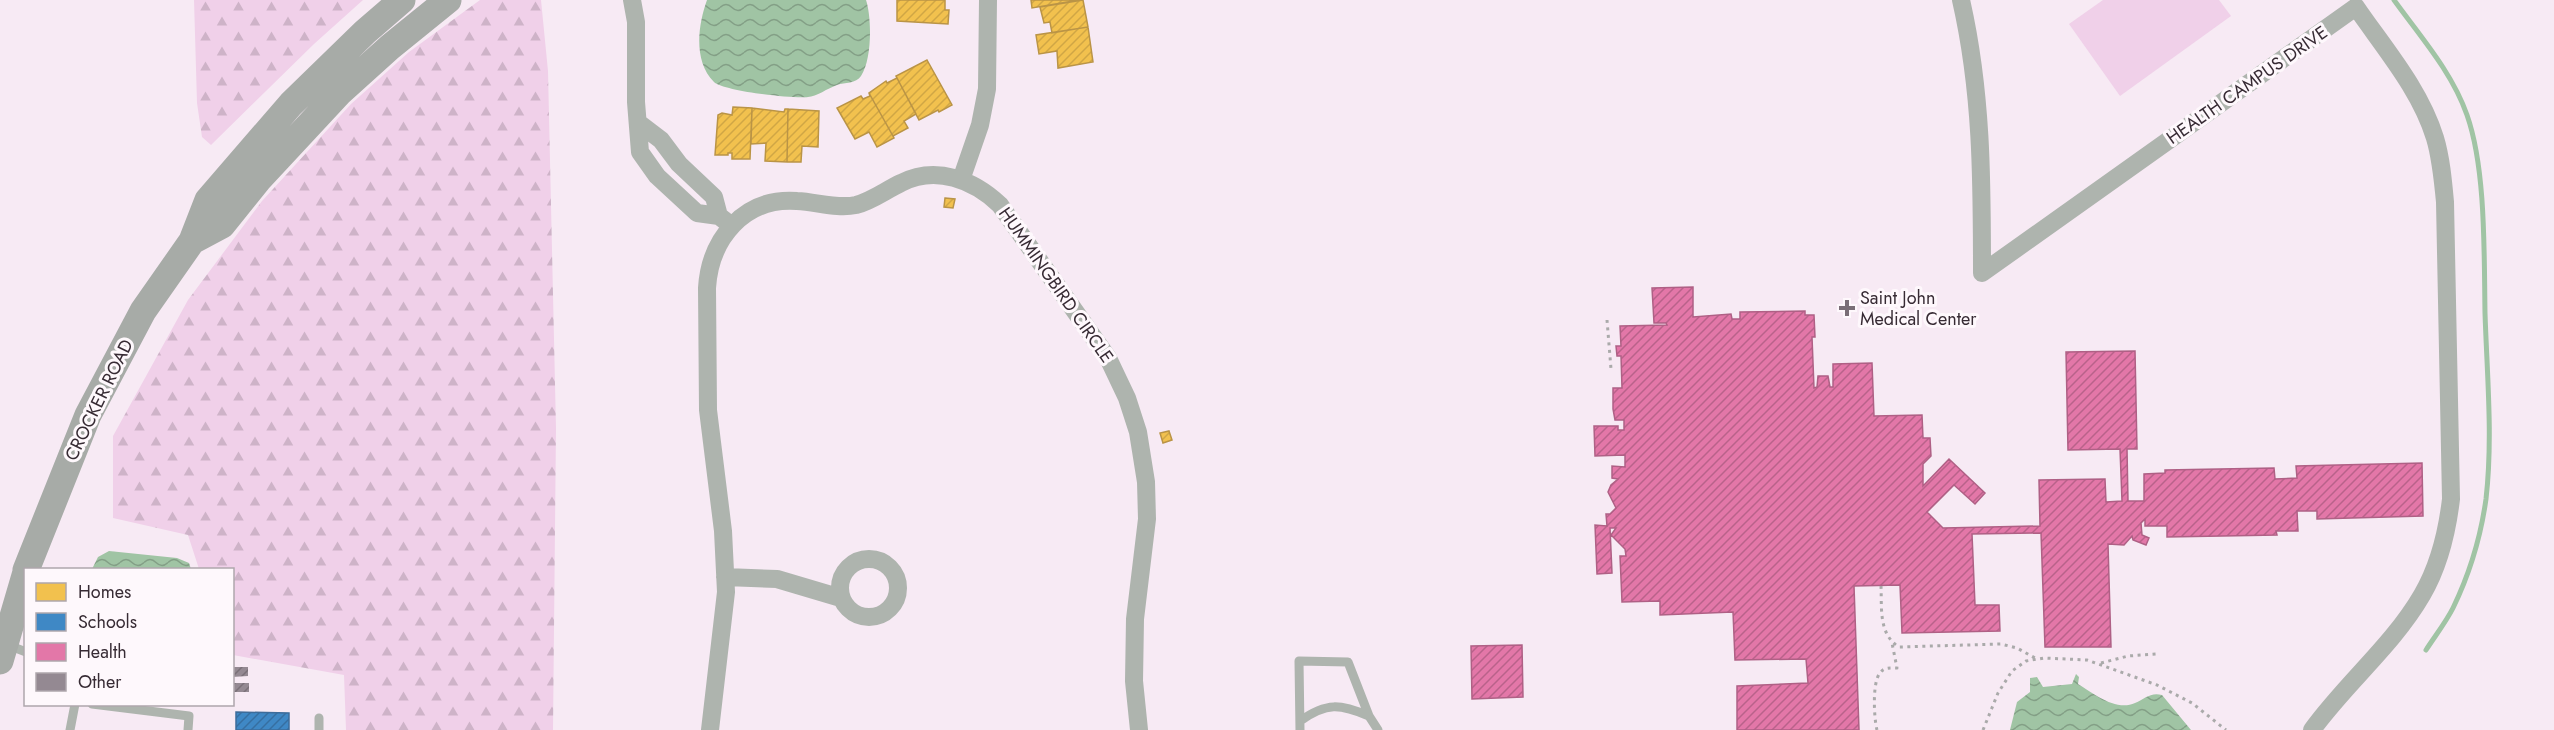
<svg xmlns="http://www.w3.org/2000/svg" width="2554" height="730" viewBox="0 0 2554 730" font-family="Jost,sans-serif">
  <defs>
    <pattern id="forest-firs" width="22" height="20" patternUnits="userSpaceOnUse" patternTransform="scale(1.5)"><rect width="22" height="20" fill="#f0d0e9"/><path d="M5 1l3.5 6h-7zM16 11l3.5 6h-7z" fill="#ceb3c8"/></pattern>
    <pattern id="water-waves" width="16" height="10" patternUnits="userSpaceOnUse" patternTransform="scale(1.5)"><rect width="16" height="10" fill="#a0c4a4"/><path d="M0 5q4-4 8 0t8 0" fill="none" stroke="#839f86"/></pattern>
    <pattern id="homes-hatch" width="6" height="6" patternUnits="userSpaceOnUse" patternTransform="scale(1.5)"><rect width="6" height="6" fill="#f2c14e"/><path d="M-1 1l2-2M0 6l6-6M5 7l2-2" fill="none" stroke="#d0a645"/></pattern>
    <pattern id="schools-hatch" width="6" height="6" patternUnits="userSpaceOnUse" patternTransform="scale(1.5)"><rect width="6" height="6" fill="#3f88c5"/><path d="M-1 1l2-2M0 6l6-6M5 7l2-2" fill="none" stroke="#366fa1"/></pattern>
    <pattern id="health-hatch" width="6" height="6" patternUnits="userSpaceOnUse" patternTransform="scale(1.5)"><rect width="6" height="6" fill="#e377a8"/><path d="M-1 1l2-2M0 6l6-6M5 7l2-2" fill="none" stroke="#b9628a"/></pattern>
    <pattern id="building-hatch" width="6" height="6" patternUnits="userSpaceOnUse" patternTransform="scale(1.5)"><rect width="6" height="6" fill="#948992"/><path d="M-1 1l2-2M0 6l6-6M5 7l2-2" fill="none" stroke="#7a7078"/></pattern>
  </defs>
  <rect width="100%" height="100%" fill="#f7eaf4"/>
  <!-- grass -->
  <path fill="#f0d0e9" d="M2103,0h116l12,16 -111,80 -51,-72z"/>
  <!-- forest -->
  <path fill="url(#forest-firs)" d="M194,0h169l-49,44 -103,101 -9,-8 -5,-34z
    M480,0h61l7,71 8,357 -3,302h-207l-2,-55 -111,-20 -1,-85 -33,-1 -11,-34 -75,-17v-82l75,-136 74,-99 89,-97 58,-52z"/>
  <!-- water -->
  <path fill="url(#water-waves)" d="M707,0h159c6,18 6,60 -5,76 -5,8 -16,6 -24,9 -9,3 -21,12 -29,12 -15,2 -85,-6 -94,-15 -21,-21 -16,-57 -7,-82z
    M109,551l68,7 12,5 2,6h-99l6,-12z
    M2076,674l3,3 -1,7c15,9 38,28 57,19 10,-4 15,-11 27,-8l29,35h-181l7,-28 13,-10v-14l7,-1 6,10 29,-3z"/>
  <!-- homes -->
  <path fill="url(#homes-hatch)" stroke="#ba9446" stroke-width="1.5" d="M897,0h48v10h4l-1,14 -51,-3z
    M1031,0h48l-47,8z
    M1083,0l5,27 -36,6 -2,-11 -6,1 -4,-16z
    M1088,27l5,35 -35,6 -1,-17 -18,3 -3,-19z
    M927,60l25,45 -13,7 -1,-2 -19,10 -23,-44z
    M897,78l19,36 -12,7 4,7 -15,8 -24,-43 17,-12 1,2z
    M869,93l25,45 -17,9 -8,-15 -14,7 -18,-31 24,-12 2,3 7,-3z
    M733,107l19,1 -2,51h-18v-6h-4v2h-13l3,-40 4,-2 10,2z
    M752,108l32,4 1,-3h3l-1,53 -22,-1 1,-18 -15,1z
    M788,109l31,2 -1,36 -16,-1 -1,16h-14z
    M945,198l10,1 -2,9 -9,-1z
    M1169,431l3,9 -9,3 -3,-10z"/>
  <!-- schools -->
  <path fill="url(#schools-hatch)" stroke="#3d6c9a" stroke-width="1.5" d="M236,712l53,1v17h-53z"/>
  <!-- health -->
  <path fill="url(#health-hatch)" stroke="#af6085" stroke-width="1.5" d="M1693,287v30l38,-3 1,5h8v-7l65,-1v4h9l1,22h-3l2,51 3,-1 1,-11h10l2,11h3v-23l39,-1 2,53 48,-1 1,23h7l1,18 -8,8v22l26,-27 36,34 -10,11 -21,-19 -27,27 16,16 97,-2 -1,-46 66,-1 1,23 16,-1 -2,-52 -52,1 -2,-98 69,-1 2,98h-10l1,52h16v-27l21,-1v-3l109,-2 1,11 22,-1 -1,-12 126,-3 1,53 -106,3v-8h-20l1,20h-22l1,4 -110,2v-11h-22v-7l-4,4 1,12 7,3 -3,7 -13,-5 -1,-4 -8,9 -16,-1 3,103h-66l-4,-114 -69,1 3,71h24l1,26 -98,2 -2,-48 -46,1 5,144h-122v-44l71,-3 -2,-24 -71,1 -2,-48 -73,3v-14l-38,1 -2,-46h6l-1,-7 -14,-14 5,-7h-6l2,45 -15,1 -2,-49 12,1 -1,-12h4l6,-6 -8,-16 3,-7 7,-6 -6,-1v-12l13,1v-12l-30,1 -1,-30h24v4h6v-10h-9l-2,-11v-21h9l-1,-32h-4l-1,-10h5l-1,-20 47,-1 -1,-2h-12l-2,-35z
    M1522,645l1,52 -51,2 -1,-53z"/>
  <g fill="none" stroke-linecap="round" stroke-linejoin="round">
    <!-- stream -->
    <path stroke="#a0c4a4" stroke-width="5" d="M2394,0c26,36 58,72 73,115 19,54 17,139 18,198 2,62 8,125 1,186 -5,36 -17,76 -33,109 -7,14 -18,28 -27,42"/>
  </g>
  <!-- building -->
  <path fill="url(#building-hatch)" d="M232,667h16v9l-16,1z
    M232,683h17v9h-17z"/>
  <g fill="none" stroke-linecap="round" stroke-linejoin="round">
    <!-- path -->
    <path stroke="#aaa" stroke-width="3" stroke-dasharray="3 4.5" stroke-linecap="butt" d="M1607,320l4,49
      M1881,586c1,21 -3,48 18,61l102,-3 16,4 18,10
      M2101,663l27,-7 28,-2
      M1877,730c-3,-11 -5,-48 3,-57 4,-6 10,-5 17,-5l-5,-25
      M1983,730l15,-37 14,-22 14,-10 18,-3 43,2 70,25 35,18 34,27"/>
    <!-- lane -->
    <path stroke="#aeb4ae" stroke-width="9" d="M8,645l18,7
      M92,704l97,12 -1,14
      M319,718v12
      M1300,721c27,-19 40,-17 69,-5
      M70,730l5,-26
      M1300,730l-1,-69 49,1 21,54 9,14"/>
    <!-- street -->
    <path stroke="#aeb4ae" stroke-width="18" d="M632,0l4,22v80l4,50 17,24 40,37 22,3 13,10
      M1961,0c21,92 21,180 21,273
      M640,124l21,16 18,24 35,33 5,19
      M961,180l19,-55 7,-36 1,-89
      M1982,273l374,-266c28,41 64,82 79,131 6,20 8,42 10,64l6,297c-4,34 -12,67 -29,96 -29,50 -76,88 -110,135
      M840 588a29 29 0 1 1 58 0a29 29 0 1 1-58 0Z
      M725,577l52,2 64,19
      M710,730l16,-138 -3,-61 -15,-121 -1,-122c3,-49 37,-91 90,-87 20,1 40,8 59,4 16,-4 30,-15 45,-22 35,-18 73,-3 99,22l108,153 19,40 11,34 8,50 1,37 -12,100 -1,62 5,49"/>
    <!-- primary -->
    <path stroke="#a7aba7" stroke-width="27" d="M192,241l30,-16 37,-46 80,-86 51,-46 58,-47
      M26,570l62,-155 55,-104 49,-70 16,-41 83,-96 74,-72 37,-32
      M0,661l26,-89"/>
  </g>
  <!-- markers -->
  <path fill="#7a6e77" stroke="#fef8fc" stroke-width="2" d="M1844 299h6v6h6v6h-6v6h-6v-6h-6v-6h6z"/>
  <g text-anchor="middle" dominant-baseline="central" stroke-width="6" stroke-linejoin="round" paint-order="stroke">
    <!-- street labels -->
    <g font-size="18" fill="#372b34" stroke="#fef8fc">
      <text transform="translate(2247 85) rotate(-35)">HEALTH CAMPUS DRIVE</text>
      <text transform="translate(1056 285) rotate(55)">HUMMINGBIRD CIRCLE</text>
      <text transform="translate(99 400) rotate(-64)">CROCKER ROAD</text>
    </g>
    <!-- poi labels -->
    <g font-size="18" fill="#372b34" stroke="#fef8fc" text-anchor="start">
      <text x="1860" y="298">Saint John<tspan x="1860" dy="21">Medical Center</tspan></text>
    </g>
  </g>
  <!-- legend -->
  <rect x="24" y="568" width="210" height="138" fill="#fef8fc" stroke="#aea6ac" stroke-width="1.5"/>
  <rect x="36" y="583" width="30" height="18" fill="#f2c14e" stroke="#aea6ac" stroke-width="1.5"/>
  <text x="78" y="598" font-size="18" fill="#372b34">Homes</text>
  <rect x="36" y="613" width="30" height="18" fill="#3f88c5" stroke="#aea6ac" stroke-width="1.5"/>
  <text x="78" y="628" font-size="18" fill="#372b34">Schools</text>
  <rect x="36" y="643" width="30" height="18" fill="#e377a8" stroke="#aea6ac" stroke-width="1.5"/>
  <text x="78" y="658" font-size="18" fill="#372b34">Health</text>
  <rect x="36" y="673" width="30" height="18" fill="#948992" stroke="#aea6ac" stroke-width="1.5"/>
  <text x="78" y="688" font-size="18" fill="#372b34">Other</text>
</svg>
